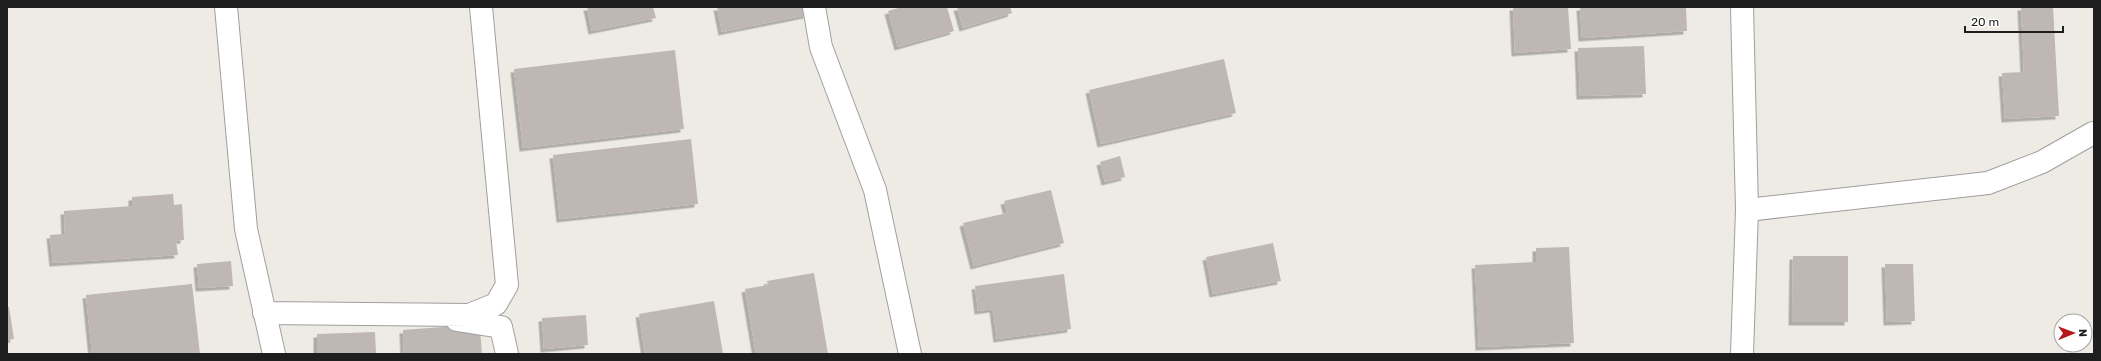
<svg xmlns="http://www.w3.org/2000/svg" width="2101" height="361" viewBox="0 0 2101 361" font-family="Rubik,sans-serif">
  <defs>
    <filter id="shadow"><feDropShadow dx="-3.5" dy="3.5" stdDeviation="0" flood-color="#0004"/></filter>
  </defs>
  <rect width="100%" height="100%" fill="#eeebe5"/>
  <!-- building -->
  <path fill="#beb7b3" filter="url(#shadow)" d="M587,7h66l3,11 -64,13z
    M717,7h89l1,8 -85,17z
    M902,7h45l7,24 -56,16 -10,-36z
    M957,7h53l2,6 -49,15z
    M1513,7h55l3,42 -56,4z
    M1580,7h106l1,24 -105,7z
    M2021,7h32l6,109 -54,3 -3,-46 22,-1z
    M1644,46l2,48 -66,2 -2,-48z
    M675,50l9,79 -161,19 -9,-79z
    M1224,59l12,54 -135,31 -12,-54z
    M691,139l7,65 -138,15 -7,-64z
    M1120,156l5,21 -20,5 -5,-20z
    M1051,190l13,53 -90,23 -11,-43 44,-10 -3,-12z
    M173,194l1,11 8,-1 2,36 -8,1 2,14 -125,8 -3,-28 15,-1 -1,-23 68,-5v-9z
    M1273,243l8,38 -68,13 -7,-37z
    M1569,247l5,96 -95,4 -4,-82 61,-3v-14z
    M1793,256h55v66h-56z
    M231,261l2,25 -34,2 -2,-24z
    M1885,264h28l2,57 -28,1z
    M814,273l14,81h-72l-11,-65 23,-4 -1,-4z
    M1064,274l7,55 -74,10 -4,-30 -15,2 -3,-25z
    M192,284l8,70h-108l-6,-59z
    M714,301l9,53h-78l-6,-40z
    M7,307h2l5,32 -7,1z
    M586,315l2,30 -44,4 -2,-31z
    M455,326l25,3 2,25h-78l-1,-24z
    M375,332l1,22h-59v-20z"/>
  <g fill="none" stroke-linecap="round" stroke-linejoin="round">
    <defs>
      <path id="minor" d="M226,7l20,222 28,125
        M814,7l7,40 54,143 35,164
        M1742,7l5,203 -5,144
        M1747,210l241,-27 54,-21 51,-29
        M264,313l205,2 27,-11 11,-19 -26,-278
        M457,320l44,7 6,27"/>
    </defs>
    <!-- minor casing -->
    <use href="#minor" stroke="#9f9f9f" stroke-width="24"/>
    <!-- minor -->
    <use href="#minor" stroke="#fff" stroke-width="22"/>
  </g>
  <!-- border -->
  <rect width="2101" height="361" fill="none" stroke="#1e1e1e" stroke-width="16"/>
  <!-- north arrow -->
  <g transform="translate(2073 333) rotate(89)"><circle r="19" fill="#ffffff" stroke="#a5a5a5"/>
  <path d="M0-3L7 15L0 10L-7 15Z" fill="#b3191b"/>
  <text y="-6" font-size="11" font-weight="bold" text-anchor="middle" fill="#1e1e1e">N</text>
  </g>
  <!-- scale -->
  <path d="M1965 26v6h98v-6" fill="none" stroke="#1e1e1e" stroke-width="2"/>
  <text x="1971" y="26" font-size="12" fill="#1e1e1e" stroke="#ffffff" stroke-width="3" paint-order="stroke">20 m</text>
</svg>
